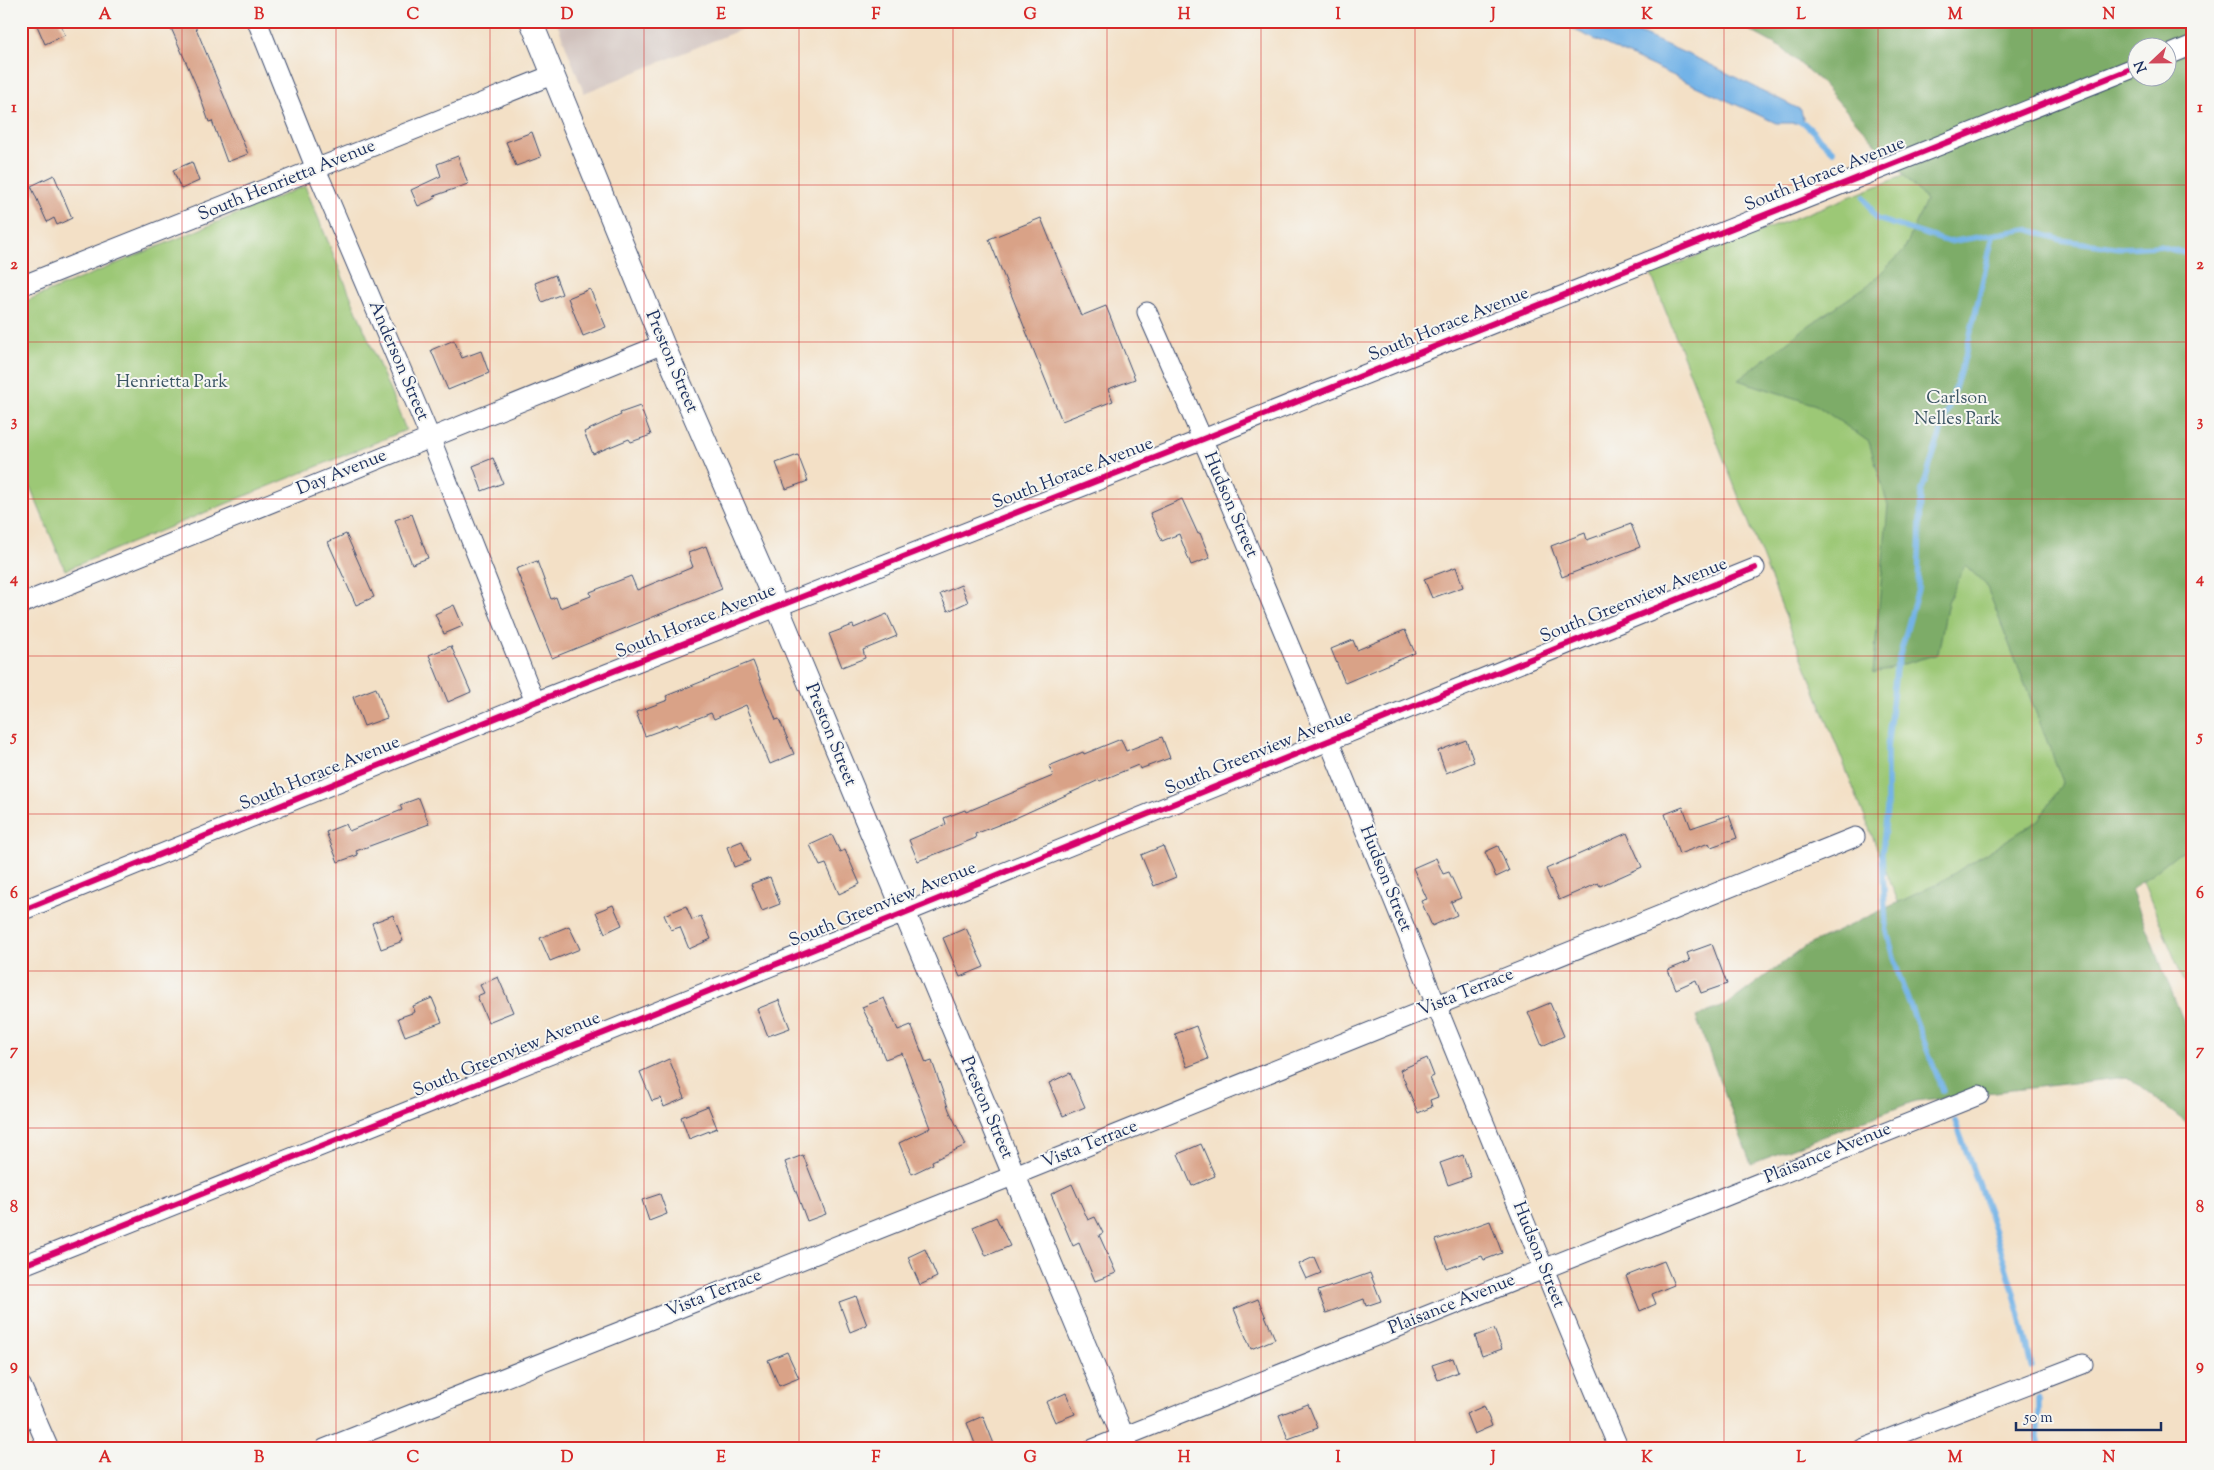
<svg xmlns="http://www.w3.org/2000/svg" width="2214" height="1470" viewBox="0 0 2214 1470" font-family="'Sorts Mill Goudy',serif">
  <rect width="100%" height="100%" fill="#f6f6f2"/>
  <filter id="ink" filterUnits="userSpaceOnUse"><feTurbulence type="fractalNoise" baseFrequency=".02" numOctaves="2"/><feDisplacementMap in="SourceGraphic" scale="10" xChannelSelector="R" yChannelSelector="G"/><feConvolveMatrix kernelMatrix="1 2 1 2 8 2 1 2 1" color-interpolation-filters="sRGB"/></filter>
  <filter id="wash" filterUnits="userSpaceOnUse"><feTurbulence type="fractalNoise" baseFrequency=".0096" numOctaves="4" result="noise"/><feDisplacementMap in="SourceGraphic" scale="20" xChannelSelector="R" yChannelSelector="G"/><feGaussianBlur stdDeviation="1.12" result="paint"/><feColorMatrix in="noise" values="0 0 0 0 0 0 0 0 0 0 0 0 0 0 0 0 0 1.4 0 .05"/><feComposite in="paint" operator="in"/></filter>
  <g filter="url(#wash)">
    <rect width="100%" height="100%" fill="#f3e0c6"/>
    <!-- industrial -->
    <path fill="#cfc0bb" d="M556,21h206l-178,72z"/>
    <!-- green -->
    <path fill="#9cc876" stroke="#5c7c6a" d="M2132,87l61,93v823l-57,-138 -217,90 -268,-681z
      M305,186l101,244 -341,140 -44,-105v-162z"/>
    <!-- forest -->
    <path fill="#7dac67" stroke="#4c6e62" fill-rule="evenodd" d="M1732,21h461v826l-15,6 -47,37 62,155v83l-66,-51 -212,24 -164,63 -55,-147 32,-13 76,-57 133,-63 102,-64 24,-38 -77,-197 -21,-20 -17,37 -10,52 -65,19 15,-168 -19,-63 -53,-37 -78,-25 70,-54 60,-41 36,-34 22,-51 -106,-119 -38,-33zM2136,48h30v30h-30z"/>
    <!-- water -->
    <path fill="#73b3e7" stroke="#4771a2" d="M1555,21h57l91,40 98,49 3,13h-28z"/>
    <g fill="none" stroke-linecap="round" stroke-linejoin="round">
      <!-- stream -->
      <path stroke="#73b3e7" stroke-width="5.5" d="M1797,120l7,3 29,28
        M1864,197l13,22 72,23 78,-13 34,11 60,8 38,-2 34,9
        M1943,1091l-43,-112 -14,-51 -4,-75 5,-44v-60l9,-80 22,-80 3,-96 44,-136 28,-121
        M1955,1121c30,80 60,162 77,246
        M2038,1398v39l3,12"/>
    </g>
    <g id="blocks">
      <!-- building -->
      <path fill="#d9a287" d="M35,21h24l6,14 -20,9z
        M168,21h25l55,133 -21,8 -15,-41 -3,1 -13,-37z
        M532,132l9,25 -25,9 -10,-24z
        M458,156l10,28 -34,12 2,2 -18,8 -7,-16 30,-14 -4,-12z
        M192,162l7,19 -18,8 -8,-19z
        M54,175l18,43 -15,7 -3,-7 -7,4 -16,-36z
        M1041,218l40,98 25,-10 29,73 -27,10 5,12 -51,20 -73,-182z
        M555,275l7,19 -20,8 -7,-19z
        M590,289l16,38 -23,9 -15,-38z
        M454,340l8,18 19,-7 8,22 -41,17 -17,-40z
        M640,406l11,29 -20,7 -2,-3 -36,15 -9,-22 37,-17 -1,-2z
        M798,455l10,26 -22,8 -10,-26z
        M493,458l10,25 -21,8 -9,-25z
        M1182,499l16,35 2,-1 10,25 -19,7 -12,-31 -17,7 -12,-28z
        M412,514l16,44 -16,6 -17,-44z
        M1631,524l9,23 -78,30 -11,-31 34,-13 2,7z
        M346,534l28,63 -18,8 -28,-63z
        M706,546l16,43 -170,69 -36,-89 21,-8 14,38 5,-2 4,11 31,-12 -1,-4 41,-16 6,14 56,-23 -5,-14z
        M1456,567l7,20 -31,11 -8,-19z
        M961,585l7,17 -20,9 -8,-17z
        M454,605l9,21 -19,8 -9,-20z
        M887,614l10,22 -34,14 2,8 -23,9 -13,-33 24,-9 1,3z
        M1405,630l10,23 -70,30 -14,-34 22,-9 4,10z
        M451,646l20,46 -23,10 -19,-47z
        M753,661l23,59 3,-1 15,35 -24,10 -24,-59 -32,14 -3,-6 -33,13v-2l-33,12 -9,-24 32,-12 -2,-4z
        M376,688l11,30 -23,8 -11,-29z
        M1162,737l8,21 -30,11 -2,-4 -38,16 -1,-1 -88,40 -36,14 1,4 -58,23 -9,-21 37,-16 -2,-6 21,-8 1,2 87,-36 -4,-10 34,-14 1,2 37,-15 5,12z
        M1466,740l8,22 -28,11 -8,-22z
        M419,798l10,26 -73,27 2,4 -20,7 -12,-30 20,-8 3,7 53,-21 -2,-5z
        M1683,807l8,21 38,-13 8,23 -26,9 -2,-4 -30,11 -14,-40z
        M1627,833l15,34 -42,19 -2,-3 -39,17 -13,-31z
        M832,835l8,17 5,-2 15,34 -21,10 -13,-30 -6,2 -10,-21z
        M742,841l8,20 -16,6 -7,-20z
        M1163,846l13,31 -22,9 -13,-31z
        M1498,846l11,25 -13,6 -11,-25z
        M1436,858l7,16 6,-2 12,26 -10,4 6,13 -25,11 -11,-25 6,-2 -14,-31z
        M770,877l10,27 -18,7 -11,-27z
        M613,905l9,20 -17,8 -9,-21z
        M686,906l6,14 9,-4 10,23 -22,10 -9,-22 -9,3 -7,-15z
        M393,915l10,26 -22,8 -9,-26z
        M569,926l11,23 -30,12 -10,-23z
        M966,928l18,39 -24,10 -17,-39z
        M1712,944l15,40 -26,9 -5,-13 -20,9 -8,-19 22,-9 -3,-8z
        M498,977l15,35 -25,10 -11,-26 7,-3 -4,-8z
        M432,998l10,24 -37,14 -7,-18 17,-6 -2,-6z
        M884,998l14,32 13,-5 15,38 6,-2 17,49 17,35 -34,16 1,3 -21,10 -13,-31 31,-15 -28,-75 -17,6 -13,-33h-1l-9,-19z
        M779,1000l11,28 -22,8 -11,-27z
        M1550,1003l14,33 -22,10 -14,-34z
        M1196,1026l12,33 -21,8 -12,-33z
        M1427,1058l7,18 -4,2 8,19 -8,3 2,7 -14,6 -18,-43z
        M669,1059l16,39 -21,9 -3,-9 -9,3 -12,-29z
        M1070,1073l15,34 -22,9 -14,-33z
        M708,1106l9,22 -28,11 -8,-22z
        M1201,1144l14,32 -23,10 -14,-32z
        M803,1155l23,59 -19,7 -22,-59z
        M1463,1155l8,22 -23,8 -8,-22z
        M1072,1184l16,36 7,-3 8,16 -4,2 17,38 -21,8 -16,-38 -6,3 -22,-52z
        M660,1194l7,20 -18,7 -7,-21z
        M996,1217l14,29 -24,10 -13,-29z
        M1490,1221l12,32 -18,7 -2,-4 -35,13 -11,-29z
        M925,1249l12,28 -17,8 -12,-28z
        M1314,1257l7,16 -15,6 -7,-15z
        M1664,1261l10,24 -22,9 4,10 -16,7 -14,-35z
        M1370,1273l11,28 -15,5 -2,-7 -38,14 -8,-22z
        M856,1296l11,29 -17,7 -11,-30z
        M1258,1299l17,40 -24,10 -17,-40z
        M1494,1329l8,20 -20,7 -7,-20z
        M787,1352l12,26 -20,8 -11,-26z
        M1453,1358l5,14 -20,8 -6,-15z
        M1066,1393l9,21 -20,8 -9,-20z
        M1308,1404l10,24 -30,11 -9,-24z
        M1484,1406l8,20 -18,8 -8,-20z
        M983,1416l13,33h-19l-10,-26z"/>
    </g>
  </g>
  <g filter="url(#ink)">
    <use href="#blocks" fill-opacity="0" stroke="#3b4a6e" stroke-width="1"/>
    <g fill="none" stroke-linecap="round" stroke-linejoin="round">
      <defs>
        <path id="minor" d="M257,21l59,148 114,268 105,265
          M2166,56l27,-11
          M21,286l531,-211
          M1147,312c166,375 312,759 472,1137
          M21,604l642,-260
          M21,911l514,-209 668,-263 933,-372
          M21,1266l883,-353 851,-345
          M21,1385l28,64
          M324,1449l691,-274 840,-338
          M1093,1449l886,-354
          M1862,1449l221,-85"/>
        <path id="tertiary" d="M531,21l132,323 114,262 351,843"/>
      </defs>
      <!-- minor casing -->
      <use href="#minor" stroke="#3b4a6e" stroke-width="21"/>
      <!-- tertiary casing -->
      <use href="#tertiary" stroke="#3b4a6e" stroke-width="24"/>
      <!-- minor -->
      <use href="#minor" stroke="#fff" stroke-width="19"/>
      <!-- tertiary -->
      <use href="#tertiary" stroke="#fff" stroke-width="22"/>
      <defs>
        <path id="cycleway" d="M21,911l514,-209 668,-263 933,-372
          M21,1266l883,-353 851,-345"/>
      </defs>
      <!-- cycleway casing -->
      <use href="#cycleway" stroke="#f6f6f2" stroke-width="9"/>
      <!-- cycleway -->
      <use href="#cycleway" stroke="#d6006c" stroke-width="6"/>
    </g>
  </g>
  <!-- grid -->
  <path fill="none" stroke="#d62828" stroke-width="1" stroke-opacity="0.55" d="M182,21v1428M336,21v1428M490,21v1428M644,21v1428M799,21v1428M953,21v1428M1107,21v1428M1261,21v1428M1415,21v1428M1570,21v1428M1724,21v1428M1878,21v1428M2032,21v1428M21,185h2172M21,342h2172M21,499h2172M21,656h2172M21,814h2172M21,971h2172M21,1128h2172M21,1285h2172"/>
  <g text-anchor="middle" dominant-baseline="central" stroke-width="4" stroke-linejoin="round" paint-order="stroke">
    <!-- street labels -->
    <g font-size="18" fill="#1b2f5e" stroke="#f6f6f2">
      <text transform="translate(1825 175) rotate(-22)">South Horace Avenue</text>
      <text transform="translate(287 181) rotate(-22)">South Henrietta Avenue</text>
      <text transform="translate(1449 325) rotate(-22)">South Horace Avenue</text>
      <text transform="translate(398 361) rotate(67)">Anderson Street</text>
      <text transform="translate(671 362) rotate(67)">Preston Street</text>
      <text transform="translate(342 473) rotate(-22)">Day Avenue</text>
      <text transform="translate(1073 474) rotate(-21)">South Horace Avenue</text>
      <text transform="translate(1230 505) rotate(67)">Hudson Street</text>
      <text transform="translate(1634 601) rotate(-22)">South Greenview Avenue</text>
      <text transform="translate(696 622) rotate(-22)">South Horace Avenue</text>
      <text transform="translate(830 735) rotate(68)">Preston Street</text>
      <text transform="translate(1259 753) rotate(-22)">South Greenview Avenue</text>
      <text transform="translate(320 774) rotate(-22)">South Horace Avenue</text>
      <text transform="translate(1385 879) rotate(68)">Hudson Street</text>
      <text transform="translate(883 905) rotate(-22)">South Greenview Avenue</text>
      <text transform="translate(1466 993) rotate(-22)">Vista Terrace</text>
      <text transform="translate(507 1055) rotate(-22)">South Greenview Avenue</text>
      <text transform="translate(986 1108) rotate(67)">Preston Street</text>
      <text transform="translate(1090 1145) rotate(-22)">Vista Terrace</text>
      <text transform="translate(1828 1154) rotate(-22)">Plaisance Avenue</text>
      <text transform="translate(1538 1255) rotate(68)">Hudson Street</text>
      <text transform="translate(714 1294) rotate(-22)">Vista Terrace</text>
      <text transform="translate(1452 1305) rotate(-22)">Plaisance Avenue</text>
    </g>
    <!-- park labels -->
    <g font-size="18" fill="#3b5564" stroke="#f6f6f2">
      <text x="172" y="383">Henrietta Park</text>
      <text x="1957" y="399">Carlson<tspan x="1957" dy="21">Nelles Park</tspan></text>
    </g>
  </g>
  <!-- margin -->
  <rect width="2214" height="1470" fill="none" stroke="#f6f6f2" stroke-width="55"/>
  <!-- north arrow -->
  <g transform="translate(2152 62) rotate(248)"><circle r="24" fill="#f6f6f2" stroke="#9ea6b7"/>
  <path d="M0-4L9 19L0 12L-9 19Z" fill="#d1495b"/>
  <text y="-8" font-size="14" font-weight="bold" text-anchor="middle" fill="#1b2f5e">N</text>
  </g>
  <!-- scale -->
  <path d="M2016 1422v8h145v-8" fill="none" stroke="#1b2f5e" stroke-width="2.5"/>
  <text x="2024" y="1422" font-size="15" fill="#1b2f5e" stroke="#f6f6f2" stroke-width="4" paint-order="stroke">50 m</text>
  <rect x="28" y="28" width="2158" height="1414" fill="none" stroke="#d62828" stroke-width="2"/>
  <g font-size="16" text-anchor="middle" font-weight="bold" fill="#d62828">
    <text x="105" y="19">A</text>
    <text x="259" y="19">B</text>
    <text x="413" y="19">C</text>
    <text x="567" y="19">D</text>
    <text x="721" y="19">E</text>
    <text x="876" y="19">F</text>
    <text x="1030" y="19">G</text>
    <text x="1184" y="19">H</text>
    <text x="1338" y="19">I</text>
    <text x="1493" y="19">J</text>
    <text x="1647" y="19">K</text>
    <text x="1801" y="19">L</text>
    <text x="1955" y="19">M</text>
    <text x="2109" y="19">N</text>
    <text x="14" y="112">1</text>
    <text x="2200" y="112">1</text>
    <text x="14" y="269">2</text>
    <text x="2200" y="269">2</text>
    <text x="14" y="426">3</text>
    <text x="2200" y="426">3</text>
    <text x="14" y="583">4</text>
    <text x="2200" y="583">4</text>
    <text x="14" y="741">5</text>
    <text x="2200" y="741">5</text>
    <text x="14" y="898">6</text>
    <text x="2200" y="898">6</text>
    <text x="14" y="1055">7</text>
    <text x="2200" y="1055">7</text>
    <text x="14" y="1212">8</text>
    <text x="2200" y="1212">8</text>
    <text x="14" y="1370">9</text>
    <text x="2200" y="1370">9</text>
    <text x="105" y="1462">A</text>
    <text x="259" y="1462">B</text>
    <text x="413" y="1462">C</text>
    <text x="567" y="1462">D</text>
    <text x="721" y="1462">E</text>
    <text x="876" y="1462">F</text>
    <text x="1030" y="1462">G</text>
    <text x="1184" y="1462">H</text>
    <text x="1338" y="1462">I</text>
    <text x="1493" y="1462">J</text>
    <text x="1647" y="1462">K</text>
    <text x="1801" y="1462">L</text>
    <text x="1955" y="1462">M</text>
    <text x="2109" y="1462">N</text>
  </g>
</svg>
